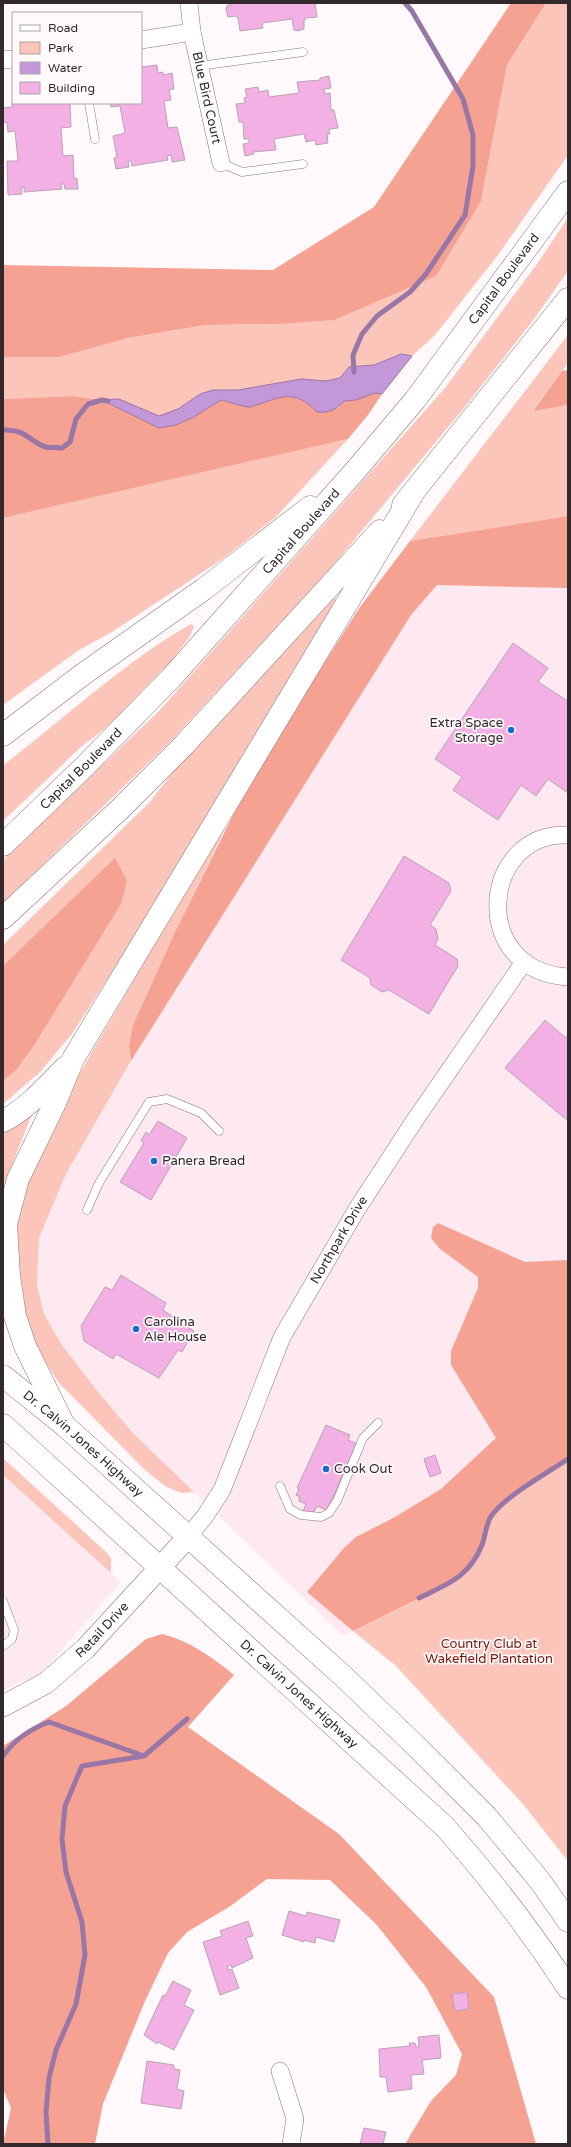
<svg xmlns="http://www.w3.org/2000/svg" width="571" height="2147" viewBox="0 0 571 2147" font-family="'Varela Round',sans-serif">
  <rect width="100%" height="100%" fill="#fff9fb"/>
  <!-- built -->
  <path fill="#fee9f1" d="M568,370v1089l-59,40 -19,19 -7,26 -31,38 -109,54 -210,-203 -34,-40 -37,-48 -18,-31 -7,-29 2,-47 27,-64 80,-137 265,-422 71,-84 51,-120 29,-40z
    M3,1475l118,107 -80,91 -38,17z"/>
  <!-- green -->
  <path fill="#fcc5ba" d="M546,3h22v152l-70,100 -63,80 -23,21 -11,-2 -27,11 -25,2 -9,11 -14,3 -25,-2 -63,11h-25l-13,4 -22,15 -19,7 -40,-17 -17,1 -29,-4 -70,3v-43l64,-2 61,-16 78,-13 73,-1 202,-123 26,-136z
    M568,218v53l-37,52 -67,85 -134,161 -158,171 -169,163v-43l156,-149 286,-323 92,-124z
    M568,335v28l-35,47 35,-5v111l-158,25z
    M348,439l-72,78 -52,41 -112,74 -33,18 -76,55v-187z
    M334,598l6,5 -221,358 -47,73 -33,39 -36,31v-159l147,-143 25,-33z
    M191,624l3,2 -5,12 -19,24 -63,65 -25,19 -79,75v-56c63,-47 119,-102 188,-141z
    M226,827l-52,107 -41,91 -4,20 2,16 -65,113 -27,64 -2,47 7,29 18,31 37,48 34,40 61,59 -13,1 -16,-7 -20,-16 -86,-87 -18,-27 -14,-30 -9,-27 -2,-82 11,-42 40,-80 128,-220z
    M32,1114l-28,71 -1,3v-55z
    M3,1458l103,94 5,6v15l-108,-98z
    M568,1459v402l-46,-58 -126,-137 -43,-35 99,-49 21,-18 10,-20 7,-26 19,-19z"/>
  <!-- forest -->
  <path fill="#f6a292" d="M511,3h35l-39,62 -26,136 -45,75 -102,44 -55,4 -73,1 -78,13 -69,19h-56v-92l270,5 101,-63z
    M568,370v35l-35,6 29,-40z
    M375,393l7,1 -14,21 -20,24 -345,79v-119l70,-3 29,4 57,28 17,-3 18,-8 27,-17c5,1 26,8 29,7 29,-8 42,-21 67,5l21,-4 6,-7 12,-1z
    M568,516v72l-131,-3 -26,30 -280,446 -2,-16 4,-20 41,-91 68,-137 53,-88 65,-102 50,-66z
    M115,858l12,23 -6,23 -88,143 -17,23 -13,11v-115z
    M438,1223l87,39 43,-2v199l-59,40 -19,19 -7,26 -10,20 -21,18 -99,49 -46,-39 37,-44 12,-11 39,-20 46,-28 55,-51 -45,-73v-14l27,-63v-11l-39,-29 -8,-10 2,-11z
    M162,1634c28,7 50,23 72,41l-46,52 151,107 155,163 42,147h-131l26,-43 25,-26 6,-21 -36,-67 -50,-63 -46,-44 -63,-1 -38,28 -42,25 -19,21 -23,48 -42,103 -8,40h-92l8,-36 -8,-19v-343l63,-40 80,-67z"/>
  <!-- water -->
  <path fill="#c497d8" stroke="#9876a5" d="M401,354l11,2 -30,38 -7,-1 -19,7 -12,1c-8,9 -15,12 -27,11 -25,-26 -38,-13 -67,-5 -3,1 -24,-6 -29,-7l-27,17 -18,8 -17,3 -57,-28 17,-1 40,17 19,-7 22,-15 13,-4h25l63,-11 25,2 14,-3 9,-11 25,-2z"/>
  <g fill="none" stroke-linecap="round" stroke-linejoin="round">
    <!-- stream -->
    <path stroke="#9876a5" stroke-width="5" d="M354,372l-1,-17 9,-21 15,-18 33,-24 16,-18 39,-59 8,-49v-31l-10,-36 -51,-88 -7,-8
      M3,430c24,-1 26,12 43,17 5,1 11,0 16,1l8,-6 6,-23 12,-15 14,-4 6,1
      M419,1598c29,-14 50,-21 63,-53 3,-8 4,-19 8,-27 12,-20 57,-45 78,-59
      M3,1756c12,-17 27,-27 46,-34l95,34
      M48,2144l-2,-32 3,-34 7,-28 20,-46 9,-49 -3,-33 -16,-50 -4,-33 3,-33 17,-40 62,-10 43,-37"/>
  </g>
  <!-- building -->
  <path fill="#f3b0e5" stroke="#b8a3b3" d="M234,3h81l2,14 -11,1 -2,3v8l-6,2 -4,-1 -2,-11 -30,4 1,5 -23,3 -2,-13 -2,-2 -8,1 -2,-7 1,-4z
    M157,65l1,8 5,-1v3l9,-2 2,16 -5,1 2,10 -7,1 4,27 9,-1 8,33 -13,2 -1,-7 -4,1 1,4 -36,6 -1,-5h-3l1,6 -13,2 -2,-11 3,-1 -4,-21 12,-3 -5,-27 -9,1 -1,-4h31v-36z
    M329,76l2,12 -7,1 1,5 5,-1 1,17h3l4,18 -9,1 1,5h-3l1,9 -12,2 -1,-5 -9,2 -2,-8 -30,5 2,11 -23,2 1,2 -9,2 -2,-12 6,-1v-4h-5l-1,-17h-4l-3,-18 9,-1 -1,-5 3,-1 -2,-8 13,-2 1,5 9,-2 1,7 30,-4 -2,-11 23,-2v-2z
    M12,103h58l1,24 -10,1 2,28 10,-1 1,24 3,-1 1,11h-13l-1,-5h-3l1,5 -38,3v-5l-3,1 1,6 -14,1 -1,-34h11l-3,-30 -7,1 -1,-10 -4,1v-15l9,-1z
    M513,643l35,25 -10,14 30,19v92l-20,-14 -12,17 -15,-11 -23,35 -45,-30 9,-13 -27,-18z
    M404,856l45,27 2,8 -21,34 6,4 2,10 -3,6 22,14 1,7 -29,48 -40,-24 -7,2 -11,-7 -1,-7 -29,-18z
    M545,1020l21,18 2,-3v86l-63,-53z
    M158,1121l29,17 -36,62 -31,-18 24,-39 -3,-2 5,-9 3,3z
    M121,1275l45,28 -3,7 31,21 -12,21 -4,-2 -19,28 -43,-24 -3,5 -29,-18 -3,-15 24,-39 7,3z
    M326,1425l24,10 -2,5 9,4 -30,66 -10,-4 -4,8h-11l4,-10 -7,-3 1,-4 -4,-2 3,-6 -2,-1z
    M435,1455l6,18 -11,4 -6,-18z
    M289,1911l17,5 1,-4 33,8 -6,22 -18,-5 -1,6 -11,-3v2l-22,-7z
    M248,1921l5,15 -7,2 7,20 -21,10 -1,-3 -4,2 1,3 4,-1 7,19 -19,7 -17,-53 19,-6 -2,-5z
    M173,1981l18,9 -7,15 10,5 -20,40 -16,-8 -1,2 -13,-9 19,-40 2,1z
    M467,1992l2,17 -14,2 -3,-17z
    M439,2035l2,23 -19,2 2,14 -13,1 1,14 -24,3 -2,-15h-6l-1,-28 31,-3 -1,-3h6l1,4 3,-1 -1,-9z
    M147,2061l27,4v4l6,1 -3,19 7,2 -3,18 -40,-6z
    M364,2128l22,4 -3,12h-23z"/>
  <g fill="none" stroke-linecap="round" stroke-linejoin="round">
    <defs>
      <path id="service" d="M199,66l104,-14
        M89,103l6,36
        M221,163l21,9 61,-8
        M87,1210l12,-27 50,-81 18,-3 34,14 18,18
        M280,1486l10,23 11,6 20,2 8,-4 8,-12 26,-63 15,-15
        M3,1601l11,29 -2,9 -9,7"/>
      <g id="minor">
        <path d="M189,3l3,29"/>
        <path id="s1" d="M141,40l51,-8 29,131"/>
        <path d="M3,60l10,-1"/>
        <path d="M568,835c-87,-4 -100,136 0,142"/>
        <path id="s2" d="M188,1537l17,-21 17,-26 60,-153 75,-128 58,-89 109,-158"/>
        <path d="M280,2071l15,48 -4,25"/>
      </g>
      <g id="tertiary">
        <path id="s3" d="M3,1706l43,-23 39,-34 103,-112"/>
      </g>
      <g id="trunk">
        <path id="s4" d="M3,1376l61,49 279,251 76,73 68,68 53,64 28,40"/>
        <path id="s5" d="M3,1425l442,402c45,51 86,104 123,161"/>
      </g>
      <g id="motorway">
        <path d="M403,505l165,-206"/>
        <path d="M3,735l79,-60 122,-86 106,-82"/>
        <path id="s6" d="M3,845l82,-79 87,-89 183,-206 60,-71 153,-208"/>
        <path d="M3,918l118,-110 63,-63 196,-214"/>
        <path d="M3,1121c24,-12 44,-35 63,-54"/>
        <path d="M64,1425l-39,-79 -10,-30 -6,-40 -3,-52 12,-45 37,-76 18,-44 339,-564"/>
      </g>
    </defs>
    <!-- service casing -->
    <use href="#service" stroke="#8b737c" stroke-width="9"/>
    <!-- minor casing -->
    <use href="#minor" stroke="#8b737c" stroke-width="18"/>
    <!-- tertiary casing -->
    <use href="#tertiary" stroke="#8b737c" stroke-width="22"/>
    <!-- trunk casing -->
    <use href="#trunk" stroke="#8b737c" stroke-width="23"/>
    <!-- motorway casing -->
    <use href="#motorway" stroke="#8b737c" stroke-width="23"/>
    <!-- service -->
    <use href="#service" stroke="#fff" stroke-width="8"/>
    <!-- minor -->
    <use href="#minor" stroke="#fff" stroke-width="17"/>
    <!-- tertiary -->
    <use href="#tertiary" stroke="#fff" stroke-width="21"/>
    <!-- trunk -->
    <use href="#trunk" stroke="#fff" stroke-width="22"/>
    <!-- motorway -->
    <use href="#motorway" stroke="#fff" stroke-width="22"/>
  </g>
  <!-- markers -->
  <g fill="#1868d2" stroke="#fff9fb" stroke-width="1.5">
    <circle cx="511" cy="730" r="4"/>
    <circle cx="154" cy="1161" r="4"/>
    <circle cx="136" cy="1329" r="4"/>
    <circle cx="326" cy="1469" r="4"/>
  </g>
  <g text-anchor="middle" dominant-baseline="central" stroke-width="3.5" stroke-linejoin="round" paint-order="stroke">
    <!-- street labels -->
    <g font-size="13" fill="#33292d" stroke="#fff9fb">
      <text stroke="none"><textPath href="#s1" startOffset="119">Blue Bird Court</textPath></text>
      <text stroke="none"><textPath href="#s6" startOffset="757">Capital Boulevard</textPath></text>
      <text stroke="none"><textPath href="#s6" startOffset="433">Capital Boulevard</textPath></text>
      <text stroke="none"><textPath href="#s6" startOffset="109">Capital Boulevard</textPath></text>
      <text stroke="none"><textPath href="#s2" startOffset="335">Northpark Drive</textPath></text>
      <text stroke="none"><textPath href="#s4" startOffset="105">Dr. Calvin Jones Highway</textPath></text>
      <text stroke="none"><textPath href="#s3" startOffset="126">Retail Drive</textPath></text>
      <text stroke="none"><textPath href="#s5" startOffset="400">Dr. Calvin Jones Highway</textPath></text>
    </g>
    <!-- poi labels -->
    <g font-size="13" fill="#33292d" stroke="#fff9fb" text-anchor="start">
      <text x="503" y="723" text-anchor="end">Extra Space<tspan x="503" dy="15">Storage</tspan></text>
      <text x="162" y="1161">Panera Bread</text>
      <text x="144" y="1322">Carolina<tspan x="144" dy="15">Ale House</tspan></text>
      <text x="334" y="1469">Cook Out</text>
    </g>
    <!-- park labels -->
    <g font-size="13" fill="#781608" stroke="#fff9fb">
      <text x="489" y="1644">Country Club at<tspan x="489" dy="15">Wakefield Plantation</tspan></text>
    </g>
  </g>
  <!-- border -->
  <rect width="571" height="2147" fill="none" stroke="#33292d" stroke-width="8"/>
  <!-- legend -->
  <rect x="12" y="12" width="130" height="92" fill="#fff9fb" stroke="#ada6a9"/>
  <rect x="20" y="25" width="20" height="6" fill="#ffffff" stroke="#ada6a9"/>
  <text x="48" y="32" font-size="12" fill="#33292d">Road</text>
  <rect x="20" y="42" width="20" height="12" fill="#fcc5ba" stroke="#ada6a9"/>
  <text x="48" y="52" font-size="12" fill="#33292d">Park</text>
  <rect x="20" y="62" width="20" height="12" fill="#c497d8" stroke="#ada6a9"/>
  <text x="48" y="72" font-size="12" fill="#33292d">Water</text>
  <rect x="20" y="82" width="20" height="12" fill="#f3b0e5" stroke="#ada6a9"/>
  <text x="48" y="92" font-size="12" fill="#33292d">Building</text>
</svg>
